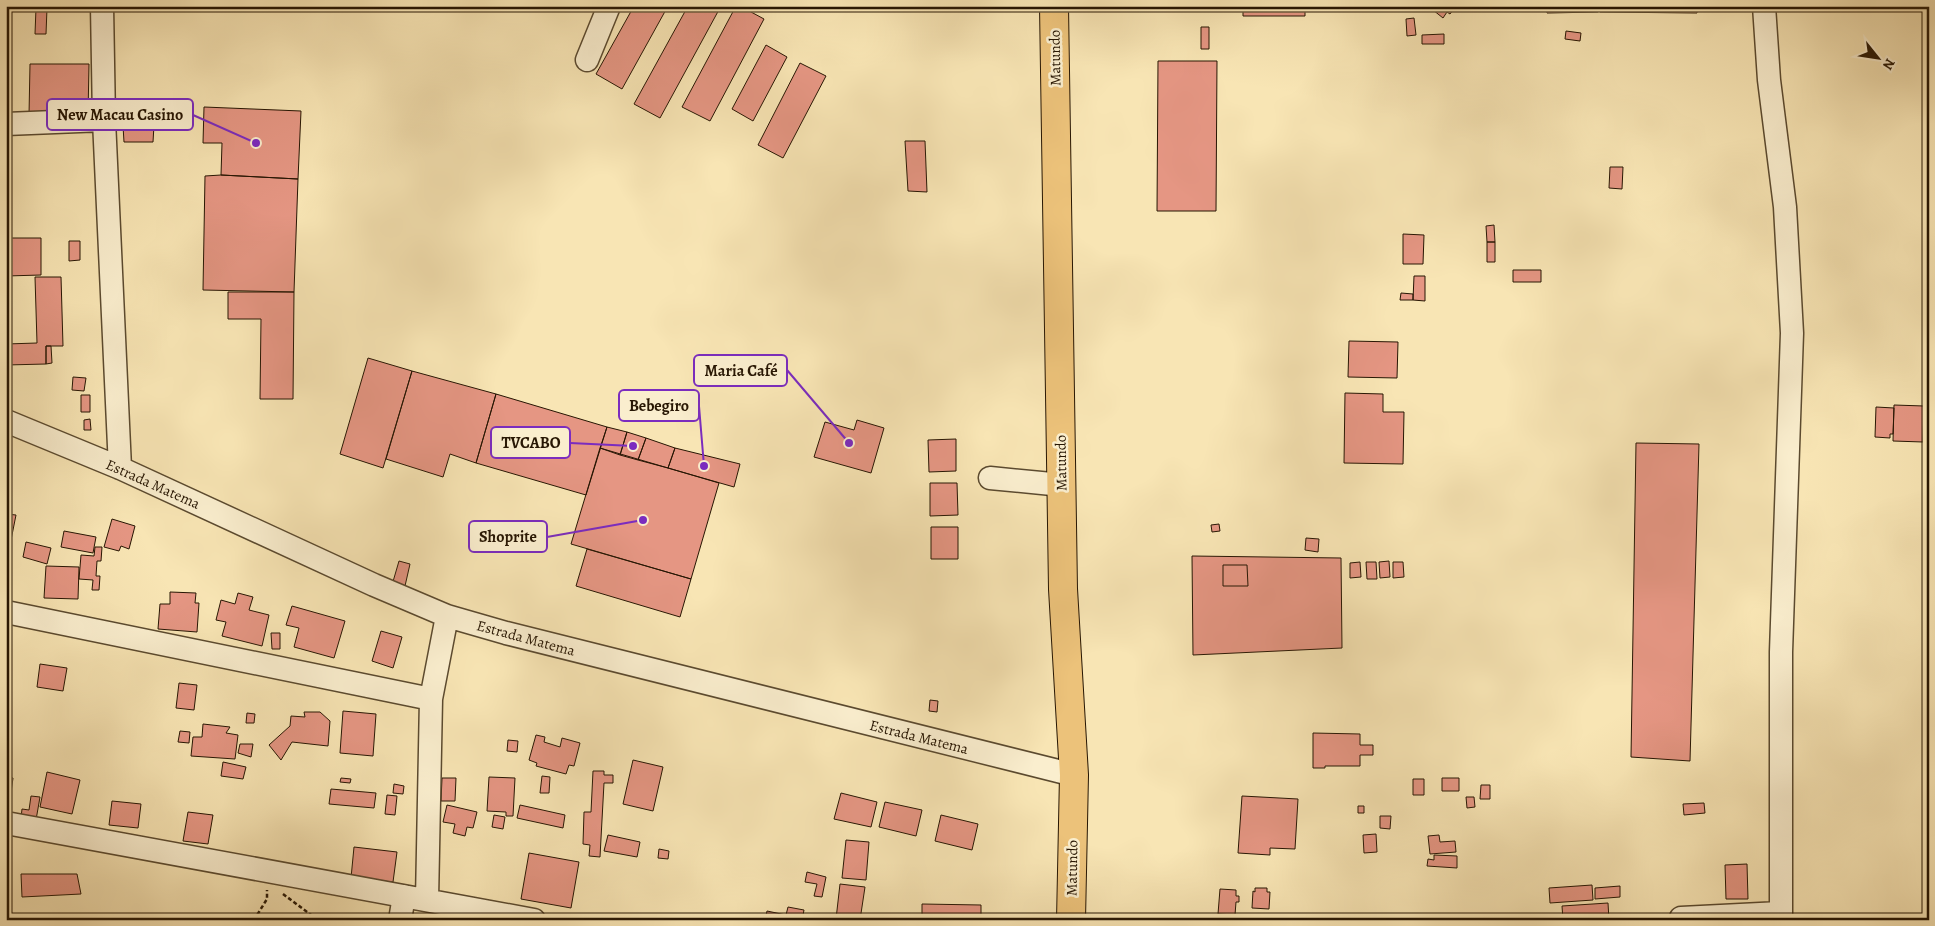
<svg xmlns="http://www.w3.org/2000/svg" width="1935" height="926" viewBox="0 0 1935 926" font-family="Alegreya,serif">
  <rect width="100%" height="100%" fill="#f8e5b4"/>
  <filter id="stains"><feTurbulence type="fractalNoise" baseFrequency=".004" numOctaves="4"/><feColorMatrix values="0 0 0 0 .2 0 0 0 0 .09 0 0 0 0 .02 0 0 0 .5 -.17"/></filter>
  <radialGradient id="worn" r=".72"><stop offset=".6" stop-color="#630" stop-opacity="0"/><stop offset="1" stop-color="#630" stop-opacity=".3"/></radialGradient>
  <!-- building -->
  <path fill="#e59683" stroke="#271603" d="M122,6h31v1h-31z
    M634,6h34l-46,83 -26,-15z
    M688,6h33l-61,112 -26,-14z
    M736,6h4l24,13 -54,102 -28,-14z
    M1243,6h62v10h-62z
    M1436,6h15l-2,2 4,2 -3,4 -3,-2 -4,6 -10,-8z
    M1547,6h51v6l-51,1z
    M1600,6h97v7l-97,-1z
    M36,8h11l-1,26h-11z
    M1414,18l2,17 -9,1 -1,-17z
    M1201,27h8v22h-8z
    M1566,31l15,2 -1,8 -15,-2z
    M1444,34v10h-22v-9z
    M766,45l21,12 -34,64 -21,-12z
    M1158,61h59l-1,150h-59z
    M800,63l26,13 -43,82 -25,-13z
    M30,64h59l-1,51h-59z
    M204,107l97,4 -3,68 -77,-4 1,-32h-19z
    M154,125l-1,17h-29l-1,-16z
    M905,141h20l2,51 -19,-1z
    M6,165h4l-1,22h-3z
    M1610,167h13l-1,22 -13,-1z
    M221,175l77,4 -4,113 -91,-2 2,-114z
    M1494,225l1,17h-8l-1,-16z
    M1403,234l21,1 -1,29h-20z
    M6,238h35v37l-35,1z
    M69,241h11v19l-11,1z
    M1487,242h8v20h-8z
    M1513,270h28v12h-28z
    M1414,276h11v25l-12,-1z
    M35,277h26l2,69h-17v18l-40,1v-21l31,-1z
    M228,292h66l-1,107h-33l1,-80h-33z
    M1401,293l12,1v6h-13z
    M1349,341l49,1 -1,36 -49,-1z
    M46,346h5l1,17 -6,1z
    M368,358l44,13 -29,97 -43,-14z
    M412,371l84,23 -20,69 -26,-9 -7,23 -57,-18z
    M73,377l13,1 -2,13 -12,-1z
    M1345,393l38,1v18h21l-1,52 -59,-1z
    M496,394l111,33 -21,68 -110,-32z
    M81,395h9v17h-9z
    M1894,405l30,1 -1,36 -30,-1z
    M1876,407l18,1 -1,26h-3v4l-15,-1z
    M90,419l1,11h-7v-10z
    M857,420l27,8 -13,45 -57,-16 11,-35 29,8z
    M607,427l20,5 -7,23 -20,-7z
    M627,432l19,6 -8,22 -18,-5z
    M646,438l29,10 -7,20 -30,-8z
    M956,439v32l-27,1 -1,-32z
    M1636,443l63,1 -9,317 -59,-4z
    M600,448l119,35 -28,96 -120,-35z
    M675,448l65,16 -6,23 -66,-19z
    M930,483h27l1,32 -28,1z
    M6,514l10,1 -5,25 -5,-1z
    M112,519l23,7 -6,23 -8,-3 -2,5 -15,-4z
    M1219,524l1,7 -8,1 -1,-7z
    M931,527h27v32h-27z
    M64,531l32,6 -3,16 -32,-6z
    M1306,538l13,1 -1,13 -13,-2z
    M26,542l25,6 -4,16 -24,-7z
    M95,547h7l-1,14h-4l-1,15h4l-1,14h-7l1,-10 -14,-1 2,-24 13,1z
    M587,549l104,30 -11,38 -104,-31z
    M1192,556l149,2 1,90 -149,7z
    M399,561l11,3 -5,22 -13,-1z
    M1389,561l1,16 -10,1 -1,-16z
    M1360,562l1,15 -11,1v-15z
    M1366,562h10l1,17h-10z
    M1393,562h10l1,15 -11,1z
    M1223,565h24l1,21h-25z
    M46,566l33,1 -1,32 -34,-1z
    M170,592l26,1 -1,10h4l-2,29 -39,-3 2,-25h10z
    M238,593l15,4 -4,13 20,5 -7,31 -40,-10 4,-14 -10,-2 5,-20 14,4z
    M292,606l53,15 -11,37 -40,-11 5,-19 -13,-3z
    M381,631l21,6 -9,31 -21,-7z
    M271,633h9v16h-8z
    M40,664l27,4 -4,23 -26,-4z
    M179,683l18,2 -3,25 -18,-2z
    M930,700l8,1 -1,11 -8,-1z
    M343,711l33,3 -3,42 -33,-3z
    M304,712h16l10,9 -2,25 -36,-4 -11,18 -12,-15 21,-19 1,-10 14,1z
    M247,713l8,1 -1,9h-8z
    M203,724l27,3 -4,6 12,2 -3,24 -44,-3 2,-19h9z
    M180,731l10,1 -1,11 -11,-1z
    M1313,733l47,1v11h13v10h-13v11h-35v2h-12z
    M536,735l9,2 -1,5 16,5 2,-9 18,5 -6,23 -5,-1 -3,9 -30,-8 1,-3 -8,-3z
    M508,740l10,1 -1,11 -10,-1z
    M240,744h13l-2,13 -13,-4z
    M633,760l30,7 -10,44 -30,-7z
    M223,762l23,5 -3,12 -22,-3z
    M593,771h11v4h9v8h-9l-4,74 -11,-1 1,-11 -7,-1 1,-32h7z
    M47,772l33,8 -8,34 -32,-7z
    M542,776l8,1 -1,16h-9z
    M6,777l7,1 -4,29h-3z
    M489,777l26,1 -2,38h-7v-4l-19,-1z
    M341,778l10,1 -1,4 -10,-1z
    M442,778h14l-1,23h-14z
    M1442,778h17v13h-17z
    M1413,779h11v16h-11z
    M394,784l10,2 -1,8 -10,-1z
    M1481,785h9v14h-10z
    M331,789l45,4 -2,15 -45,-4z
    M841,793l36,9 -6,25 -37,-8z
    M387,795l10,1 -2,19 -10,-1z
    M31,796l9,1 -4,23 -15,-2 1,-9 7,1z
    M1242,796l56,3 -3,50 -25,-1v7l-32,-2z
    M1466,797h8l1,10 -8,1z
    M112,801l29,3 -3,24 -29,-3z
    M885,802l37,8 -6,26 -37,-9z
    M1704,803l1,10 -21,2 -1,-11z
    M447,805l30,7 -4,16 -6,-1 -2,9 -12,-3 2,-9 -12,-2z
    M520,805l45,10 -2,13 -46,-10z
    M1358,806h6v7h-6z
    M188,812l25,3 -5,29 -25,-3z
    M494,815l11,2 -2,12 -11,-2z
    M941,815l37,9 -6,26 -37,-9z
    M1380,816h11l-1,13 -10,-1z
    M1376,834l1,18 -13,1 -1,-18z
    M608,835l32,7 -3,15 -33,-6z
    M1439,835l1,7 15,-1 1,11 -26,2 -2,-18z
    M846,840l23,2 -3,38 -24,-2z
    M354,847l43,5 -4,30 -42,-4z
    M659,849l10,2 -1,8 -10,-1z
    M529,853l50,9 -8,46 -50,-9z
    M1434,855l23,1v12l-30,-2 1,-7 6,1z
    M1747,864l1,35h-22l-1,-34z
    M807,872l19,5 -4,20 -8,-1 3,-12 -12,-2z
    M21,874h56l4,20 -59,3z
    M840,884l25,3 -5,33 -24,-1z
    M1592,885l1,15 -43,3 -1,-15z
    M1620,886v11l-25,2v-11z
    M1255,888h12v4h3l-1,17 -17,-1 1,-17 2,1z
    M1220,889l16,1v6h3v6h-3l-1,13 -17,-1z
    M1608,903l1,17h-46l-1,-14z
    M922,904l59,1v12h-39v3h-20z
    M788,907l16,3 -2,10h-37l2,-9 19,4z
    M217,917v3h-22v-2z"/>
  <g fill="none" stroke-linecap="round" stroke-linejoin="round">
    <defs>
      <path id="minor" d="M102,6l2,114 16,348
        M1764,6l5,74 16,127 7,126 -11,319v268
        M587,60l22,-54
        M6,124l98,-4
        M6,421l114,47 254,117 73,31 59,17 568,142
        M990,478l72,7
        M6,612l425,87 16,-83
        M6,823l528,97
        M427,900l4,-201
        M1681,918l99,-5
        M400,920l4,-24"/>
      <path id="major" d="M1054,6l9,583 11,186 -3,145"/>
    </defs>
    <!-- minor casing -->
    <use href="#minor" stroke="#5b4a2f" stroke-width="25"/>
    <!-- major casing -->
    <use href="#major" stroke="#271603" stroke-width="30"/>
    <!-- path -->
    <path stroke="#271603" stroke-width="2.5" stroke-dasharray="4 2.5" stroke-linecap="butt" d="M283,894l35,26
      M254,920l13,-21v-9"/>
    <!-- minor -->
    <use href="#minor" stroke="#faeece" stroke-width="22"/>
    <!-- major -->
    <use href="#major" stroke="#ecc27a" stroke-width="28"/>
  </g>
  <g text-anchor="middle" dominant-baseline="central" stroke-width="5" stroke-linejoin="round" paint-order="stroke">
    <!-- street labels -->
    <g font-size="15" fill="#271603" stroke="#faeece">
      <text transform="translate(1055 58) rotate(-91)">Matundo</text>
      <text transform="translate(1061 463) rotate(-91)">Matundo</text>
      <text transform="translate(153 484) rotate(24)">Estrada Matema</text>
      <text transform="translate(526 638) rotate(15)">Estrada Matema</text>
      <text transform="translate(919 737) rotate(14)">Estrada Matema</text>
      <text transform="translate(1072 868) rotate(-89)">Matundo</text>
    </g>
  </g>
  <!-- callouts -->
  <path fill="none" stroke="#7b2cbf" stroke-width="2" d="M256 143L193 115M849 443L787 370M704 466L699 406M633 446L570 443M643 520L547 537"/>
  <g fill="#7b2cbf" stroke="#faeece" stroke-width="2">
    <circle cx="256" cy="143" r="5"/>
    <circle cx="849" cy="443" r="5"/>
    <circle cx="704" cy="466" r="5"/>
    <circle cx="633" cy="446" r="5"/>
    <circle cx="643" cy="520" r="5"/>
  </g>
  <g fill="#faeece" stroke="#7b2cbf" stroke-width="2">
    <rect x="47" y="99" width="146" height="31" rx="5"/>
    <rect x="694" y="355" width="93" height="31" rx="5"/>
    <rect x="619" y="390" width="80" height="31" rx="5"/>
    <rect x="491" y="427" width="79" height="31" rx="5"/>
    <rect x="469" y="521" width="78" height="31" rx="5"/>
  </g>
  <g font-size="16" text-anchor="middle" font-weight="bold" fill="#271603">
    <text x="120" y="120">New Macau Casino</text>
    <text x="741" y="376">Maria Café</text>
    <text x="659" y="411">Bebegiro</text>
    <text x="531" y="448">TVCABO</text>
    <text x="508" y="542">Shoprite</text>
  </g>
  <!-- margin -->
  <rect width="1935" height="926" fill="none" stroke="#f8e5b4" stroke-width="25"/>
  <rect x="8" y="8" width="1920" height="911" fill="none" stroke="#271603" stroke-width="2.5"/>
  <rect x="12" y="12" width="1910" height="901" fill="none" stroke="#271603"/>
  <!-- north arrow -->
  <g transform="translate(1878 58) rotate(120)" stroke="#faeece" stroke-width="4" paint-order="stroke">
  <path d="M0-4L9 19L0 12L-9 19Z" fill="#271603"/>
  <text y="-8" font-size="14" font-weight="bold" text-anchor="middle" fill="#271603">N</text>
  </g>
  <rect width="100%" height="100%" filter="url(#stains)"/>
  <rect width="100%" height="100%" fill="url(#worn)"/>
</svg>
